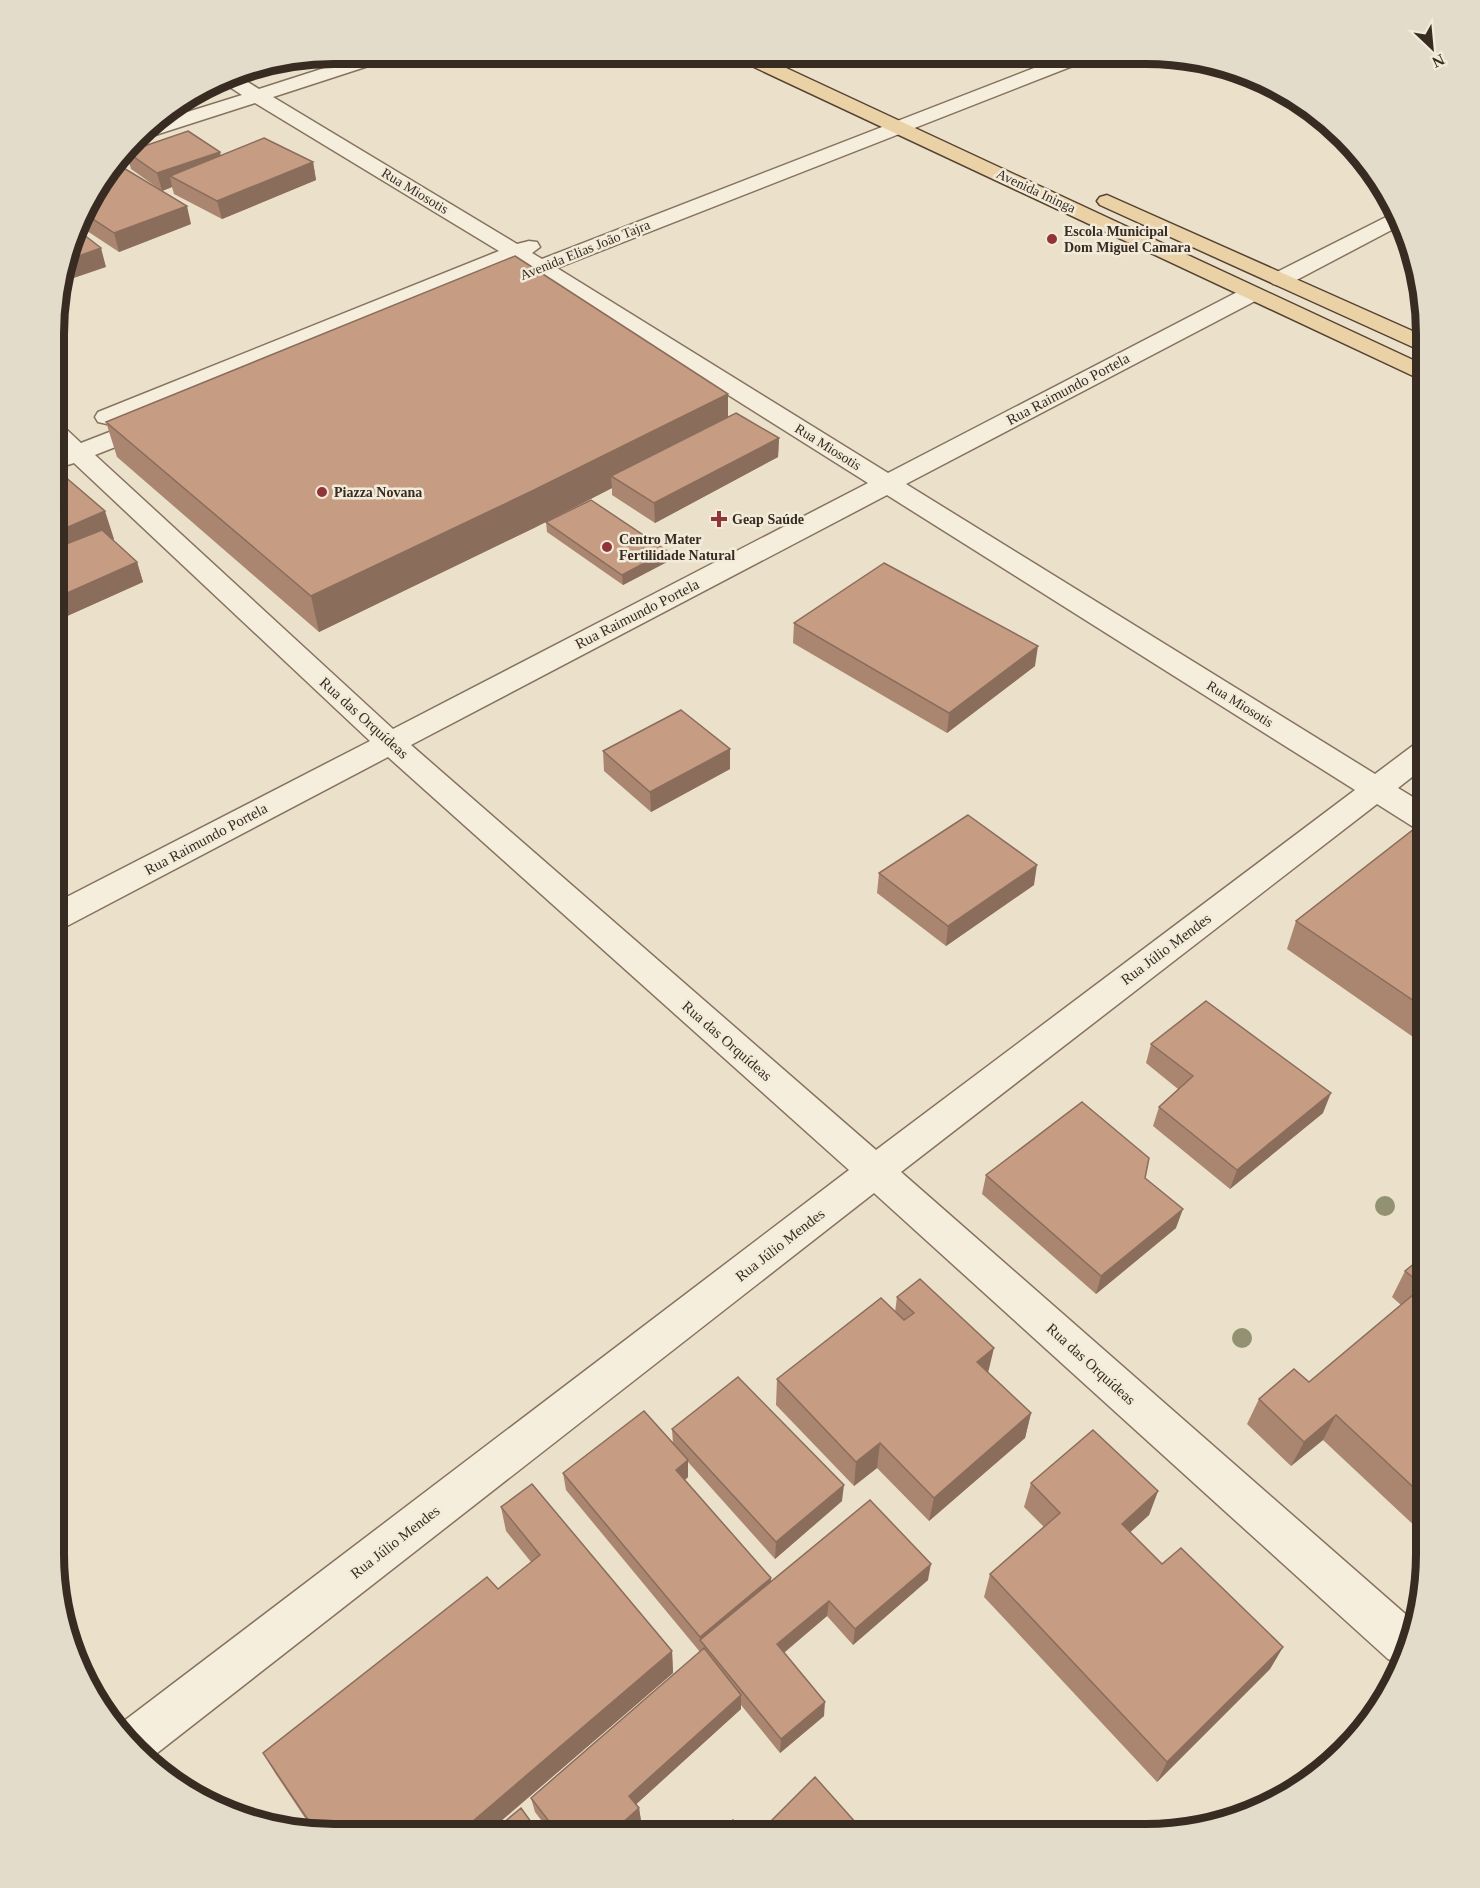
<svg xmlns="http://www.w3.org/2000/svg" width="1480" height="1888" viewBox="0 0 1480 1888" font-family="'Times New Roman',serif">
  <rect width="100%" height="100%" fill="#ebe0ca"/>
  <g fill="none" stroke-linecap="round" stroke-linejoin="round">
    <defs>
      <path id="minor" d="M368,54h28l-3,4 -120,39 244,147 12,-3 8,1 3,5 -8,6 10,6 523,-203h26l-3,4 -531,208 331,205 355,-184 8,-2 8,2 3,5 -3,5 -353,185 469,290 40,-30 11,-3v25l-28,22 28,17v26l-11,-3 -38,-24 -476,368 510,447 -13,44 -10,-4 -514,-466 -722,564 -32,-33 729,-554 -461,-413 -321,169 -12,4v-27l315,-162 -296,-278 -13,4 -5,-1v-13l5,-2 -5,-5v-20l9,2 16,15 62,-24 9,-2 9,2 3,5 -3,5 -66,26 298,274 475,-246 -330,-208 -13,5 -8,-2 -3,-5 9,-7 -9,-5 -398,161 -9,2 -9,-2 -3,-5 3,-5 401,-161 -244,-148 -106,34 -11,1 11,-14 93,-29 -20,-13 13,-8 24,15zM887,495l468,295 -479,360 -465,-405z
        M1396,212l5,13 -112,59 -8,2 -8,-2 -3,-5 3,-5z"/>
      <path id="major" d="M734,55h24l668,311v16l-689,-323z
        M1107,195l319,142v16l-326,-148 -3,-4 3,-4z"/>
    </defs>
    <!-- minor casing -->
    <use href="#minor" stroke="#86735f" stroke-width="3"/>
    <!-- major casing -->
    <use href="#major" stroke="#554233" stroke-width="3"/>
    <!-- minor -->
    <use href="#minor" fill="#f6eedc" fill-rule="evenodd"/>
    <!-- major -->
    <use href="#major" fill="#ead2a6" fill-rule="evenodd"/>
  </g>
  <!-- trees -->
  <g fill="#929272">
    <circle cx="1385" cy="1206" r="10"/>
    <circle cx="1242" cy="1338" r="10"/>
  </g>
  <!-- wall -->
  <path fill="#aa8671" d="M126,152l95,3 92,7 3,18 -94,39 -48,-25 -2,-7 -10,4 -31,-22z
    M91,195l100,29 -72,28 -38,-25z
    M728,417l51,21 -1,19 -123,66 -43,-28v-7l-78,40 -215,104 -202,-175 -11,-35z
    M56,469l58,70 -1,1 24,22 6,20 -87,39z
    M546,522l121,40 -44,23 -76,-53z
    M794,623l241,43 -88,67 -154,-90z
    M603,751l127,18 -79,43 -47,-41z
    M1426,837v209l-139,-97 9,-28z
    M879,873l155,12 -88,61 -69,-53z
    M1151,1044l172,69 -93,76 -77,-63 6,-19 19,-18 -32,-26z
    M986,1175l159,3 31,50 -80,66 -114,-100z
    M1426,1254l-1,270 -6,6 -96,-90 -32,26 -44,-42 12,-25 50,-17 92,-77 -9,-8 13,-26z
    M897,1297l91,76 43,40 -6,25 -96,83 -52,-53 -23,18 -78,-81 1,-26 118,-67z
    M672,1429l170,72 -67,58 -87,-97v15l-3,3 86,98v4l157,-2 -75,65 -26,-29 -43,37 40,63 -44,37 -39,-48v4l-105,95 3,4 2,13 -14,12h-76l-16,-21 -4,-14 169,-146 -134,-162 -3,-17 110,-29z
    M1031,1483l127,8 -9,24 -19,17 32,32 121,83 -13,22 -113,113 -173,-185 6,-23 54,-47 -20,-20z
    M501,1507l171,144 1,22 -186,160h-172l-40,-60 -12,-20 235,-164 33,-27 -25,-31z"/>
  <!-- shaded-wall -->
  <path fill="#8b6d5c" d="M220,152l4,18 -54,6 2,11 -10,4 -5,-18z
    M313,162l3,18 -94,39 -5,-18z
    M187,206l4,18 -72,28 -5,-19z
    M101,248l5,19 -44,15 8,-23z
    M728,394v35l-117,47 1,12 -78,40 -215,104 -8,-36z
    M779,438l-1,19 -123,66 -1,-20z
    M105,511l9,28 -46,21 -9,-29z
    M667,551v11l-44,23 -1,-10z
    M137,562l6,20 -87,39v-23z
    M1038,646l-3,20 -88,67 2,-20z
    M730,749v20l-79,43 -1,-20z
    M1037,865l-3,20 -88,61 2,-20z
    M1331,1093l-8,20 -93,76 7,-19z
    M1183,1209l-7,19 -80,66 5,-18z
    M994,1348l-6,25 -11,-11z
    M1031,1413l-6,25 -96,83 5,-23z
    M1336,1415l-13,25 -32,26 13,-24z
    M880,1443l-3,25 -23,18 2,-24z
    M688,1460v17l-11,10 -1,-17z
    M844,1485l-2,16 -67,58 1,-17z
    M1158,1491l-9,24 -36,33 9,-24z
    M1425,1520v4l-6,6z
    M931,1564l-3,16 -75,65 2,-16z
    M771,1578l-1,15 -70,47v-3z
    M829,1601l-2,15 -51,43 1,-15z
    M1283,1647l-13,22 -113,113 10,-20z
    M672,1651l1,22 -186,160h-28z
    M741,1695v14l-110,100 -2,-13z
    M825,1702l-1,14 -44,37 1,-14z
    M639,1808l2,13 -14,12h-16z"/>
  <!-- building -->
  <path fill="#c69c83" stroke="#8b6d5c" stroke-width="1.5" d="M188,131l32,21 -63,21 -30,-21z
    M264,138l49,24 -96,39 -47,-25z
    M117,164l70,42 -73,27 -29,-19 6,-19z
    M79,231l22,17 -31,11z
    M515,256l213,138 -198,98 -219,104 -205,-174z
    M736,413l43,25 -125,65 -43,-27z
    M56,469l49,42 -46,20 -3,-2z
    M591,500l76,51 -45,24 -76,-53z
    M102,530l35,32 -81,36v-50z
    M884,563l154,83 -89,67 -155,-90z
    M681,710l49,39 -80,43 -47,-41z
    M968,815l69,50 -89,61 -69,-53z
    M1414,829l12,8v172l-130,-88z
    M1206,1001l125,92 -94,77 -78,-63 34,-31 -42,-32z
    M1082,1102l67,56 -4,20 38,31 -82,67 -115,-101z
    M1426,1254v34l-21,-17z
    M920,1279l74,69 -17,14 54,51 -97,85 -54,-55 -24,19 -79,-83 104,-81 23,22 10,-7 -17,-16z
    M1414,1294l12,10 -1,194 -89,-83 -32,27 -45,-43 35,-30 15,13z
    M738,1377l106,108 -68,57 -104,-113z
    M644,1411l44,49 -12,10 95,108 -71,59 -137,-164z
    M1093,1430l65,61 -36,33 40,40 19,-16 102,99 -116,115 -177,-188 70,-61 -29,-30z
    M532,1484l140,167 -213,182h-142l-54,-80 224,-176 11,12 42,-34 -39,-48z
    M870,1500l61,64 -76,65 -26,-28 -52,43 48,58 -44,37 -81,-99z
    M704,1648l37,47 -112,101 10,12 -28,25h-53l-27,-35z
    M815,1777l50,56h-106z
    M521,1808l18,25h-48z
    M733,1820l10,13h-28z"/>
  <!-- markers -->
  <g fill="#913438" stroke="#f3ebd9" stroke-width="2">
    <circle cx="1052" cy="239" r="6"/>
    <circle cx="322" cy="492" r="6"/>
    <path d="M716 510h6v6h6v6h-6v6h-6v-6h-6v-6h6z"/>
    <circle cx="607" cy="547" r="6"/>
  </g>
  <g text-anchor="middle" dominant-baseline="central" stroke-width="5" stroke-linejoin="round" paint-order="stroke">
    <!-- far-street labels -->
    <g font-size="14" fill="#382c22" stroke="#f3ebd9">
      <text transform="translate(415 191) rotate(31)">Rua Miosotis</text>
      <text transform="translate(1036 191) rotate(25)">Avenida Ininga</text>
      <text transform="translate(585 250) rotate(-22)">Avenida Elias João Tajra</text>
      <text transform="translate(828 447) rotate(32)">Rua Miosotis</text>
      <text transform="translate(1240 704) rotate(32)">Rua Miosotis</text>
    </g>
    <!-- far-poi labels -->
    <g font-size="14" font-weight="bold" fill="#382c22" stroke="#f3ebd9" text-anchor="start">
      <text x="1064" y="231">Escola Municipal<tspan x="1064" dy="16">Dom Miguel Camara</tspan></text>
      <text x="334" y="492">Piazza Novana</text>
      <text x="732" y="519">Geap Saúde</text>
      <text x="619" y="539">Centro Mater<tspan x="619" dy="16">Fertilidade Natural</tspan></text>
    </g>
    <!-- street labels -->
    <g font-size="15" fill="#382c22" stroke="#f3ebd9">
      <text transform="translate(1068 389) rotate(-28)">Rua Raimundo Portela</text>
      <text transform="translate(637 614) rotate(-27)">Rua Raimundo Portela</text>
      <text transform="translate(364 718) rotate(42)">Rua das Orquídeas</text>
      <text transform="translate(206 839) rotate(-28)">Rua Raimundo Portela</text>
      <text transform="translate(1166 949) rotate(-37)">Rua Júlio Mendes</text>
      <text transform="translate(727 1041) rotate(41)">Rua das Orquídeas</text>
      <text transform="translate(780 1245) rotate(-38)">Rua Júlio Mendes</text>
      <text transform="translate(1091 1364) rotate(42)">Rua das Orquídeas</text>
      <text transform="translate(395 1542) rotate(-38)">Rua Júlio Mendes</text>
    </g>
  </g>
  <!-- crop -->
  <path d="M0 0H1480V1888H0ZM334 64H1146A270 270 0 0 1 1416 334V1554A270 270 0 0 1 1146 1824H334A270 270 0 0 1 64 1554V334A270 270 0 0 1 334 64Z" fill="#e4dcca" fill-rule="evenodd"/>
  <path fill="none" stroke="#382c22" stroke-width="8" d="M334 64H1146A270 270 0 0 1 1416 334V1554A270 270 0 0 1 1146 1824H334A270 270 0 0 1 64 1554V334A270 270 0 0 1 334 64Z"/>
  <!-- north arrow -->
  <g transform="translate(1432 48) rotate(154)" stroke="#f3ebd9" stroke-width="4.5" paint-order="stroke">
  <path d="M0-4.5L10 22L0 15L-10 22Z" fill="#382c22"/>
  <text y="-9" font-size="16" font-weight="bold" text-anchor="middle" fill="#382c22">N</text>
  </g>
</svg>
